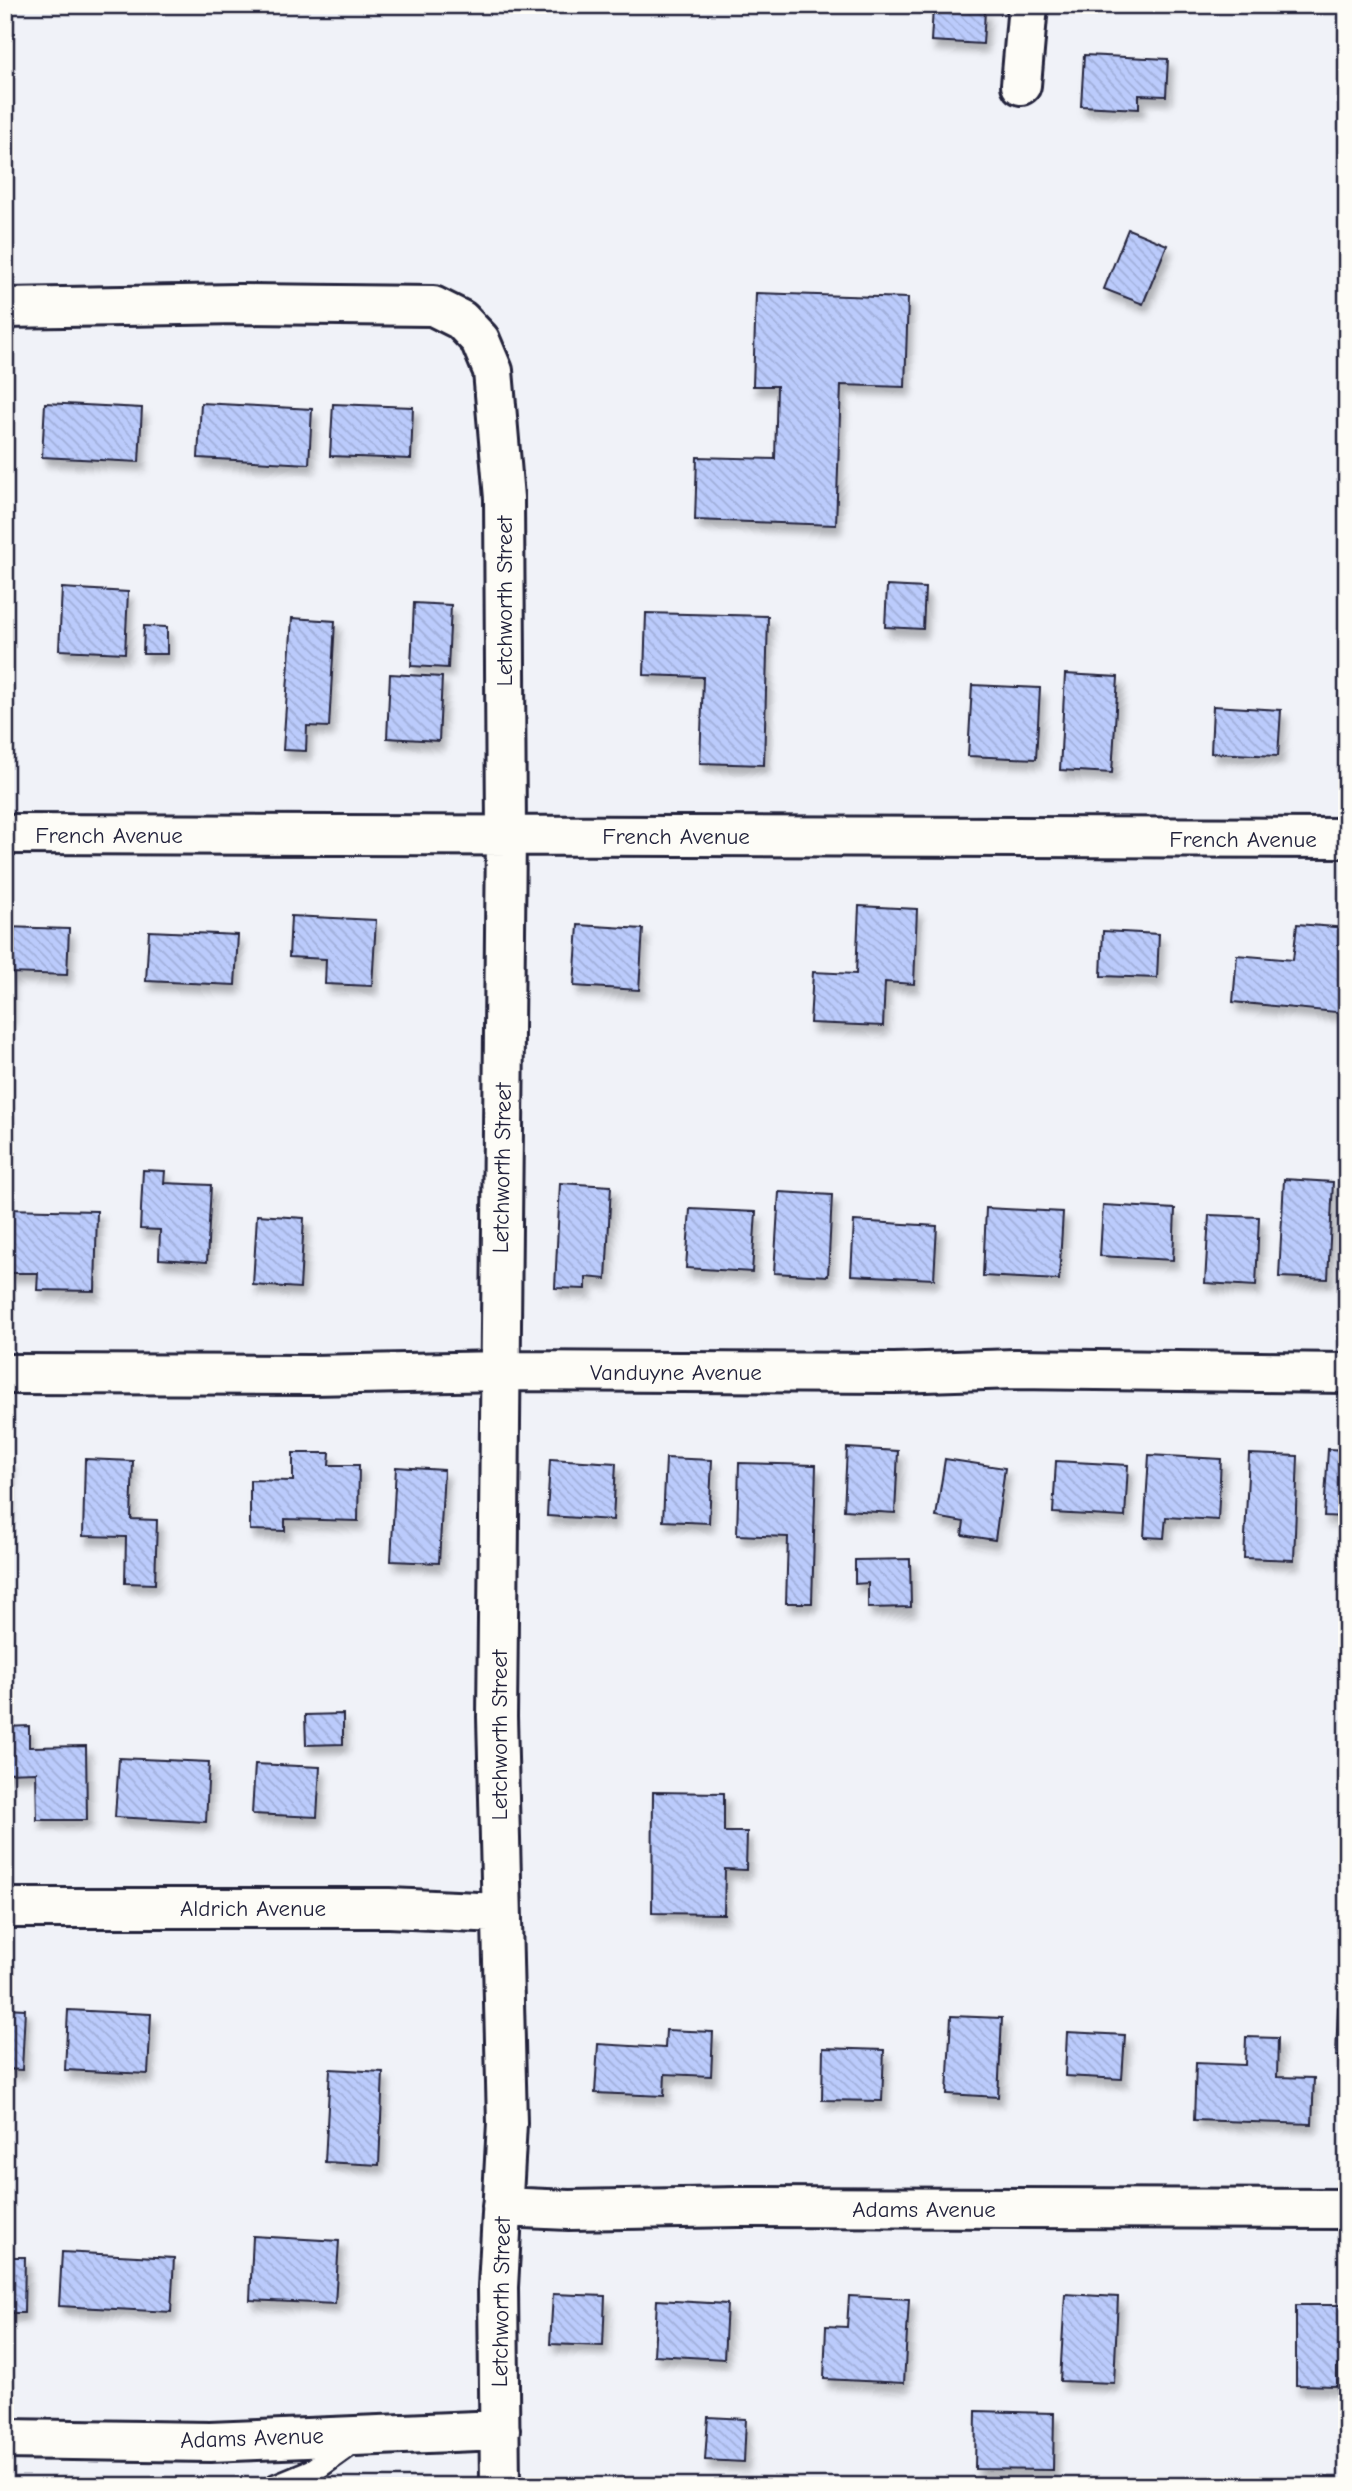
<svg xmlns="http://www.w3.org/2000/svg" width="1352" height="2491" viewBox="0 0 1352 2491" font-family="'Comic Neue',sans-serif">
  <defs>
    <pattern id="building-back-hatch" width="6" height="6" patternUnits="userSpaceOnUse" patternTransform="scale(1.75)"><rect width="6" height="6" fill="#bbcbfc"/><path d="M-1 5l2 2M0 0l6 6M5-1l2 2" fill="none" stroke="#a0aed9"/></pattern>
    <filter id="shadow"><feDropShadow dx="4.5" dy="8" stdDeviation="3.5" flood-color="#0004"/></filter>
  </defs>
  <rect width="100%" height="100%" fill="#f0f2f8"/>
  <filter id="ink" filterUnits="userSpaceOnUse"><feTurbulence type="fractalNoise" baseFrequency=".0143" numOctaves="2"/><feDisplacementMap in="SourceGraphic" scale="14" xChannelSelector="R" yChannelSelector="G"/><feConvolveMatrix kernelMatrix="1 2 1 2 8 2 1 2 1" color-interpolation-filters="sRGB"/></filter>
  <g filter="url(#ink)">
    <!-- building -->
    <path fill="url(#building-back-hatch)" stroke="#22223b" stroke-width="2" filter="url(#shadow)" d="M933,8l52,3 -2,33 -52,-3z
      M1084,55l84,4 -2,37 -27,-1v14l-58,-3z
      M1128,229l39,16 -24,59 -39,-15z
      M756,293l152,5 -3,89 -64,-2 -5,140 -141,-5 2,-63 78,2 2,-73h-24z
      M45,403l97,5 -3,54 -97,-5z
      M201,403l111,6 -3,55 -111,-6z
      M333,404l80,3 -2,52 -81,-3z
      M887,586l38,2 -2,41 -38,-2z
      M62,588l66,4 -3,61 -66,-3z
      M414,603l37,2 -3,63 -37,-2z
      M646,613l122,3 -4,149 -64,-2 3,-86 -59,-2z
      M292,618l43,3 -6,106 -22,-1 -1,25 -23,-1z
      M144,626l23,1v27h-24z
      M390,674l52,3 -3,64 -52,-3z
      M1065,674l53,3 -6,96 -52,-3z
      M972,685l68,3 -4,71 -68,-3z
      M1213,706l68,4 -3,46 -67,-3z
      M859,906l58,3 -3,75 -29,-2 -2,44 -73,-3 3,-51 43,2z
      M291,916l85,4 -4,66 -47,-2 1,-25 -37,-2z
      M1297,924l50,4 -1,85 -113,-11 4,-47 56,5z
      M578,925l65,4 -4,61 -65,-4z
      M5,927l64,2 -2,46 -57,-2 -1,44h-4z
      M149,931l89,4 -3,50 -89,-4z
      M1103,931l56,3 -2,44 -56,-2z
      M143,1170l22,1 -1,12 47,2 -4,77 -48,-3 1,-29 -20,-1z
      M1284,1179l49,3 -5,97 -49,-2z
      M560,1183l51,3 -5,93 -20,-2v12l-31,-1z
      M779,1192l53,3 -4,81 -54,-3z
      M1103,1205l72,4 -2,51 -73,-4z
      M986,1208l77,4 -4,68 -76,-4z
      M5,1209l92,2 -2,80 -58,-1 1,-17h-33z
      M690,1209l66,3 -4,60 -66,-4z
      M257,1215l47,3 -4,70 -47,-3z
      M1209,1215l50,2 -3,69 -51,-3z
      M854,1221l83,5 -3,53 -83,-4z
      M847,1448l51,3 -3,62 -51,-3z
      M1328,1449l19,1v67l-23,-1z
      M293,1453h37l-1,12h30l-1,56 -73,-2v12l-35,-1v-50l43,1z
      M1249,1454l49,2 -4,104 -50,-2z
      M1149,1455l72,4 -3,61 -52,-3 -2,21 -20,-1z
      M666,1458l46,2 -3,63 -46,-2z
      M85,1459l48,2 -2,58 26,1 -2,64 -30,-1 1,-46 -43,-1z
      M550,1459l66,4 -3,57 -66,-4z
      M945,1459l60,9 -10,72 -33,-5 2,-13 -28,-5z
      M5,1461h4l-2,53h-2z
      M1056,1461l72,4 -3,52 -72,-4z
      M739,1463l77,2 -4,138h-26l2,-66 -51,-2z
      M396,1467l48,3 -5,93 -48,-2z
      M910,1559l1,48 -43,1v-25l-13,1v-24z
      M343,1714v30l-37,1 -1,-30z
      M29,1726v21l57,-1 1,74h-50l-1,-48 -31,1v-46z
      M119,1758l90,4 -3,60 -91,-5z
      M255,1764l65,3 -3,50 -65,-3z
      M653,1792l71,1v39h23l-1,38 -21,-1 -1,45 -72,-1z
      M1338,2007h9v49h-11z
      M5,2008l20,1 -3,61 -17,-1z
      M68,2010l83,4 -3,60 -83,-4z
      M951,2016l51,2 -4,79 -51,-3z
      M666,2030l47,2 -2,44 -46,-2 -1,22 -69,-3 3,-49 67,4z
      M1067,2032l58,3 -3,44 -57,-3z
      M1246,2037l32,1 -1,39 37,1 -2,46 -118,-4 2,-57 49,2z
      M823,2048l61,2 -2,51 -60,-1z
      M330,2069l53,3 -4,93 -54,-3z
      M253,2236l86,5 -4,63 -85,-4z
      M62,2252l112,6 -3,54 -112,-6z
      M5,2257h20l-1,56h-19z
      M553,2294l52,2 -2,50 -53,-2z
      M1065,2294l53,3 -4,86 -54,-2z
      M849,2296l60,3 -5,84 -80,-4 2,-53 21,1z
      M657,2300l70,4 -3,55 -70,-4z
      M1296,2305h51v60h-10v21l-41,-1z
      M976,2411l78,2 -1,57 -78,-1z
      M708,2417l38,2 -2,43 -39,-2z"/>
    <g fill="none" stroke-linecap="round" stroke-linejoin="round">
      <defs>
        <path id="service" d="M276,2486l36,-15 46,-33"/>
        <path id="minor" d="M1021,85l7,-80
          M5,308l234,-4 194,2 28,14 19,20 13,31 11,127 2,337 -9,882 10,406 -9,164 2,199
          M5,834l1342,4
          M5,1374l307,1 188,-4 395,2 120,-4 332,4
          M5,1908h384l111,5
          M502,2207l67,3 169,-3 609,2
          M5,2439l205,3 290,-12"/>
      </defs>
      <!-- service casing -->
      <use href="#service" stroke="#22223b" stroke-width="28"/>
      <!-- minor casing -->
      <use href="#minor" stroke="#22223b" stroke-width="44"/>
      <!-- service -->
      <use href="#service" stroke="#fdfcf7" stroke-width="23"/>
      <!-- minor -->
      <use href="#minor" stroke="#fdfcf7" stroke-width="38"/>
    </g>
  </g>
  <g text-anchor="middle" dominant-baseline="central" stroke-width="5" stroke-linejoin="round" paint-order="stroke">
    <!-- street labels -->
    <g font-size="23" fill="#22223b" stroke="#fdfcf7">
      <text transform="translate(504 601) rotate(-90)">Letchworth Street</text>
      <text x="109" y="835">French Avenue</text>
      <text x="676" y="836">French Avenue</text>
      <text x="1243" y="839">French Avenue</text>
      <text transform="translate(502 1168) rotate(-89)">Letchworth Street</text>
      <text x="676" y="1372">Vanduyne Avenue</text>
      <text transform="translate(499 1735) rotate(-90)">Letchworth Street</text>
      <text x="253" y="1908">Aldrich Avenue</text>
      <text x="924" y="2209">Adams Avenue</text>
      <text transform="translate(501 2302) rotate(-89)">Letchworth Street</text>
      <text transform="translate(252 2438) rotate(-2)">Adams Avenue</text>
    </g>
  </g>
  <!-- margin -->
  <rect width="1352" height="2491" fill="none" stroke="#fdfcf7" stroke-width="28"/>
  <rect x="14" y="14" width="1324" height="2463" fill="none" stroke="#22223b" stroke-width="2.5" filter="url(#ink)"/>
</svg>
